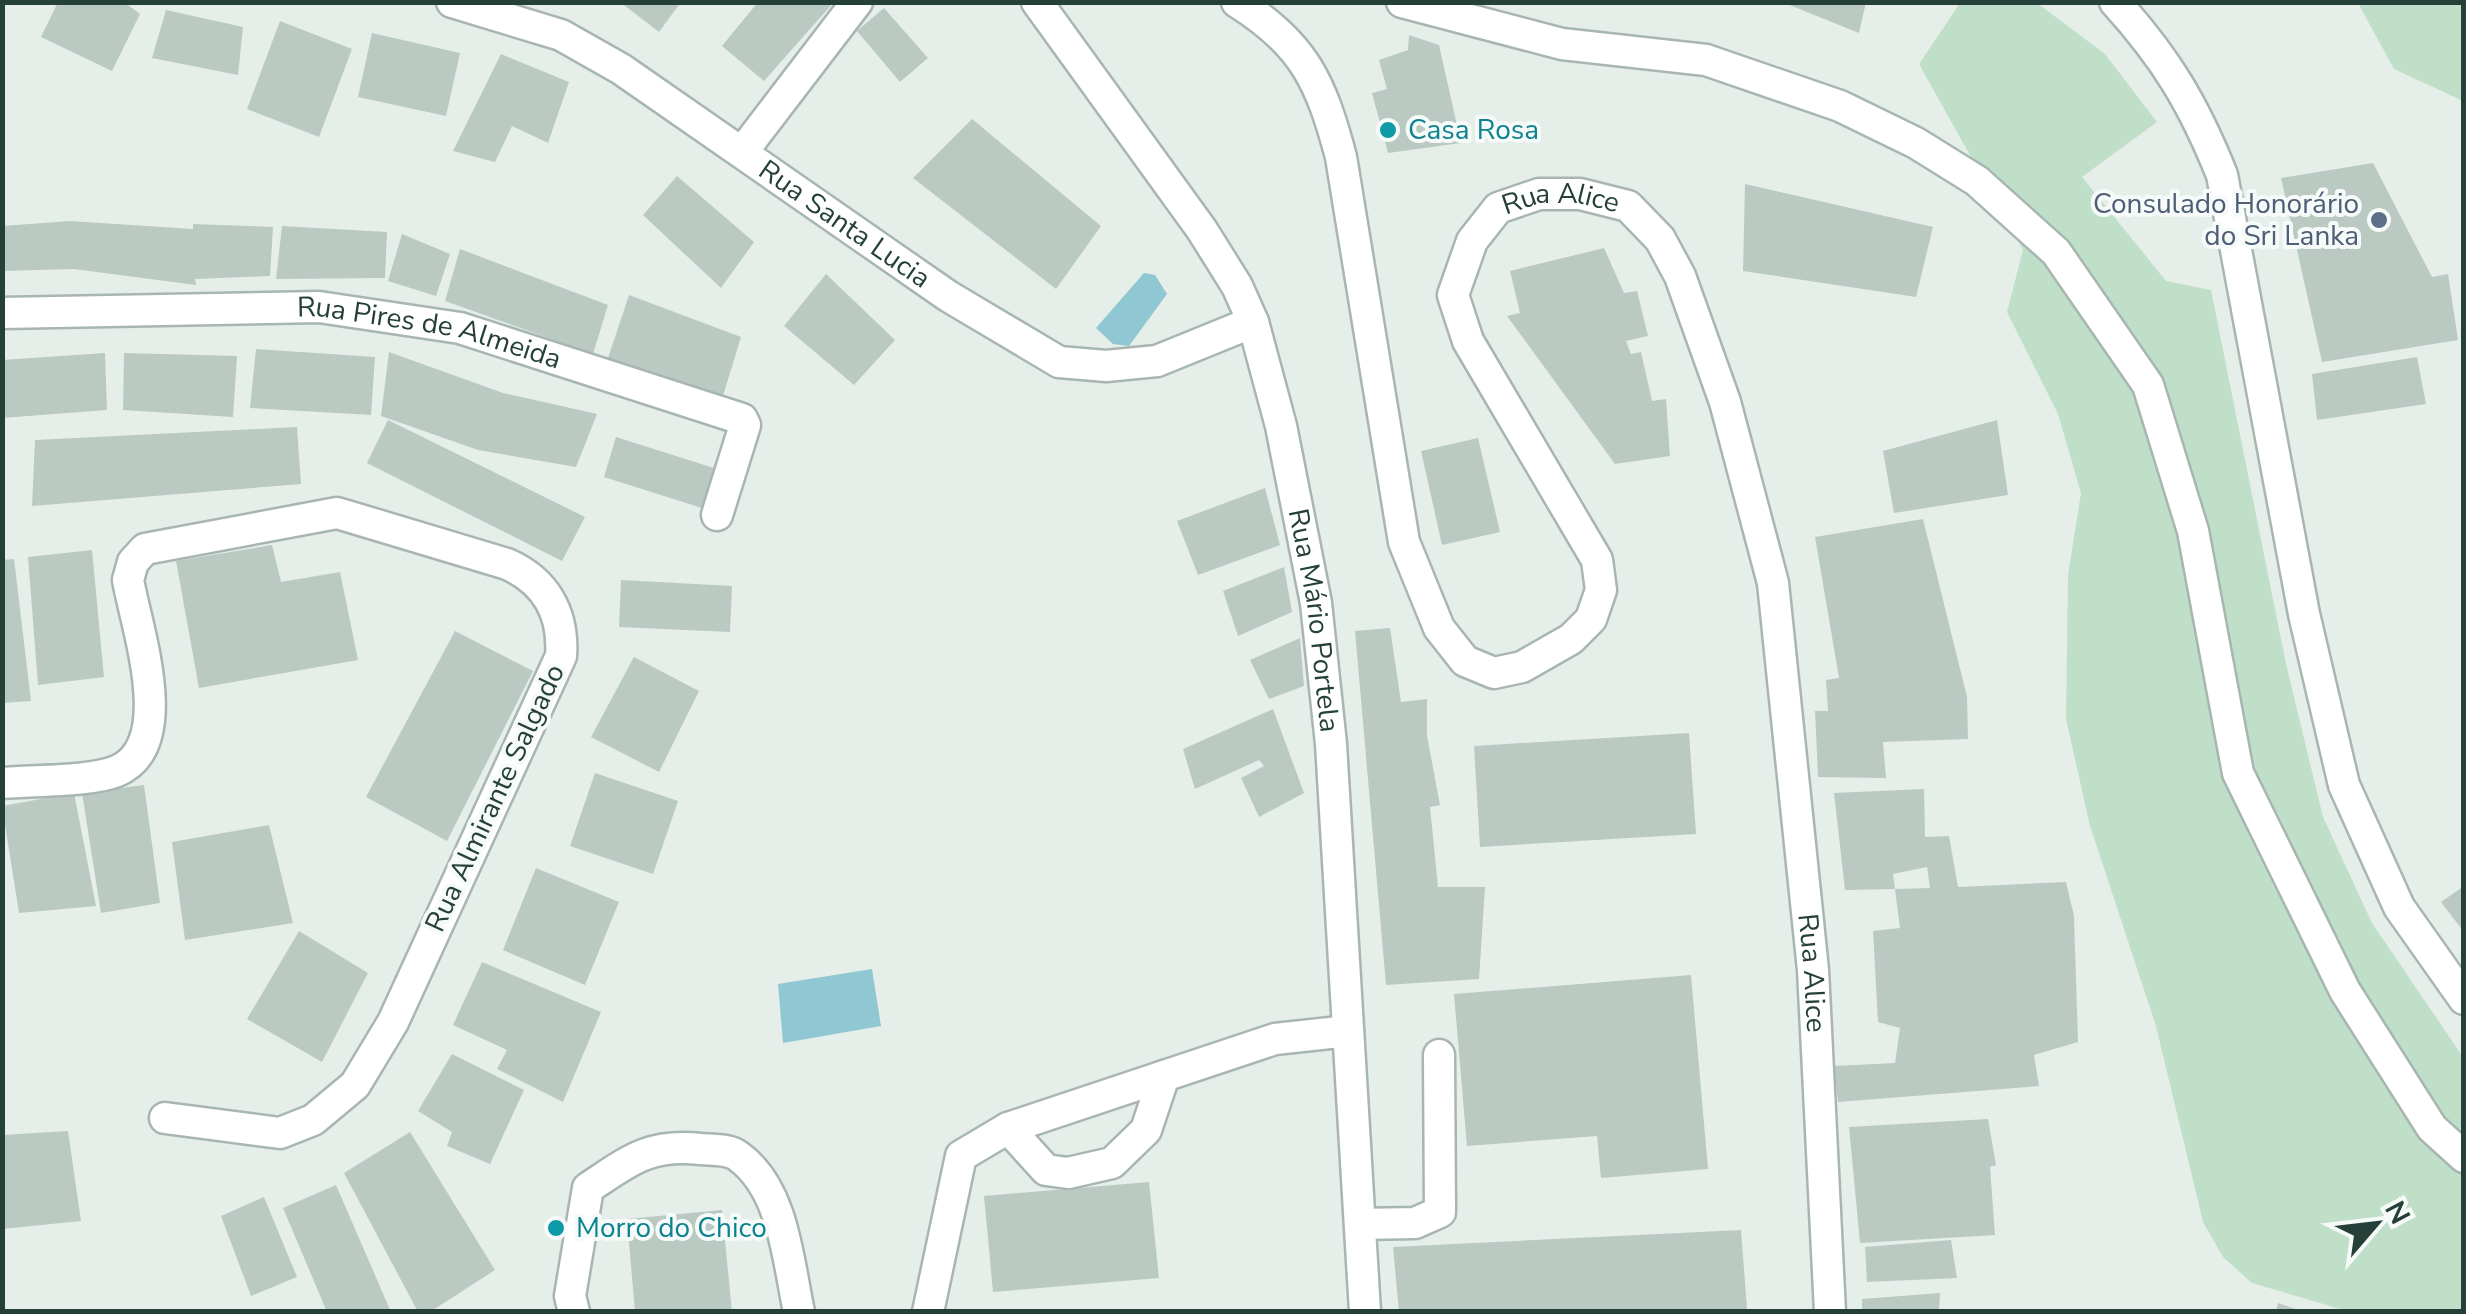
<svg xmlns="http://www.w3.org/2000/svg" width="2466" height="1314" viewBox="0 0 2466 1314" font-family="'Nunito Sans',sans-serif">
  <rect width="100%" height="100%" fill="#e6eeea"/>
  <!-- green -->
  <path fill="#bfdfc8" d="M1960,3h77l68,51 52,68 -75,55 84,104 45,9 75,374 37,153 49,106 91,134v254h-116l-95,-28 -29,-26 -20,-35 -47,-196 -66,-200 -24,-107 2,-144 13,-82 -23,-79 -51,-102 16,-62 -104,-186z
    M2358,3h105v98l-69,-32z"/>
  <!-- water -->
  <path fill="#8fc7d2" d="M1144,273l11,2 12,19 -38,52 -16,-2 -17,-16z
    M872,969l9,57 -98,17 -5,-59z"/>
  <!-- building -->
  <path fill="#bbc9c3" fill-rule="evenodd" d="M58,2h66l16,12 -28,57 -71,-34z
    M620,2h61l-22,30z
    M758,2h76l-70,79 -42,-35z
    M1782,2h84l-7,31z
    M884,8l44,50 -28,24 -43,-51z
    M166,10l77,17 -5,48 -86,-17z
    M280,21l72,28 -33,88 -72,-28z
    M372,33l88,20 -14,63 -88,-19z
    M1409,35l30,10 22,98 -73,10 -16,-60 15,-4 -8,-29 29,-10z
    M501,54l68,28 -21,61 -36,-17 -17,36 -42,-11z
    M972,119l129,107 -45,63 -143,-111z
    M2373,163l59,114 16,-3 10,66 -136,22 -41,-184z
    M677,176l77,66 -33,46 -78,-73z
    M1745,184l188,43 -17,70 -173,-26z
    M70,221l123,8v-5l80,3 -3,49 -75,3 1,6 -122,-16 -72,2v-45z
    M282,226l105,6 -2,46 -109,1z
    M402,234l48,20 -14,42 -48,-15z
    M1604,248l20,45 13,-2 11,45 -22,5 5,13 10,-2 11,49 14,-2 4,57 -55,8 -108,-148 13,-3 -10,-42z
    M460,249l148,56 -15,49 -148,-53z
    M826,274l69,66 -41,45 -70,-59z
    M629,295l112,42 -19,62 -114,-41z
    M256,349l119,8 -4,58 -121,-7z
    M389,352l114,41 94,21 -21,53 -98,-17 -97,-34z
    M105,353l2,57 -105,8v-58z
    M124,353l113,3 -4,61 -110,-7z
    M2417,357l9,47 -109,16 -5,-46z
    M388,420l197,97 -23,44 -195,-98z
    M1997,420l11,75 -114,18 -11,-62z
    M297,427l4,57 -269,22 3,-66z
    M616,437l101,32 -12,40 -101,-32z
    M1478,438l22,94 -58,13 -21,-94z
    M1265,488l15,57 -82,30 -21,-54z
    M1923,519l44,178 1,42 -85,3 3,36 -68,-1 -3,-66h13l-2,-31 13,-2 -24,-141z
    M272,545l9,37 59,-10 18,88 -159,28 -23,-127z
    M92,550l12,127 -66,8 -10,-128z
    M14,559l17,142 -29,2v-143z
    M1284,567l8,45 -54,24 -15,-45z
    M621,580l111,6 -2,46 -111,-5z
    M1390,628l11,74 26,-3v37l13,69 -10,2 8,80h47l-6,92 -93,6 -31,-354z
    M455,631l78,40 -86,170 -81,-44z
    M1300,638l4,48 -35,13 -19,-39z
    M634,657l65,34 -40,81 -68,-35z
    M1273,709l31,84 -45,24 -18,-39 23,-12 -5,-6 -64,29 -12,-40z
    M1689,733l7,101 -216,13 -6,-101z
    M595,773l83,28 -25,73 -83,-28z
    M144,785l16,118 -59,10 -19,-120z
    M1924,789l1,48 24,-1 9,51 108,-5 8,34 4,126 -44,13 5,31 -201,16 -4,-36 61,-3 5,-35 -22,-6 -5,-91 27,-3 -5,-39 -50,1 -11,-97zM1927,867l3,21 -35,1 -2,-15z
    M74,793l22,113 -77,7 -17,-107z
    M269,825l24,98 -108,17 -13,-98z
    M536,868l83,34 -34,83 -82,-35z
    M2464,886v46l-23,-30z
    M299,931l69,42 -46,89 -75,-43z
    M482,962l119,50 -38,90 -66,-33 10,-19 -54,-25z
    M1691,975l17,194 -107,9 -4,-42 -130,10 -13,-152z
    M452,1054l72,36 -34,74 -43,-18 5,-14 -34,-21z
    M1988,1119l8,46 -6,2 5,68 -135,8 -11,-116z
    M68,1131l13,90 -79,8v-94z
    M410,1132l85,138 -65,42h-12l-74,-139z
    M1149,1182l10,96 -166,14 -9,-96z
    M336,1185l55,127h-64l-44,-104z
    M264,1197l33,80 -46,19 -30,-80z
    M722,1210l10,102h-97l-8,-93z
    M1741,1230l6,79 -348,3 -6,-65z
    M1951,1240l6,38 -90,4 -2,-35z
    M1940,1293l-1,19h-77v-13z
    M2278,1303l23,8v1h-25z"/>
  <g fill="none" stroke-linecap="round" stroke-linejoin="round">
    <defs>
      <g id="minor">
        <path id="s1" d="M452,2l109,33 60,34 327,227 111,66 47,4 51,-5 96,-39"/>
        <path id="s2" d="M1037,2l165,228 35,56 16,36 28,104 35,177 15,141 34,568"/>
        <path id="s3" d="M1237,2c67,42 84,80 104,155l63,385 35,86 26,33 29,12 28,-6 49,-28 20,-20 10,-29 -4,-30 -129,-219 -15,-46 19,-54 26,-33 41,-14h41l48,12 32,33 20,37 45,126 48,181 40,387 17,342"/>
        <path d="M1402,2l160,42 144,16 134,46 76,37 61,38 79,71 92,133 45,146 45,242 107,218 87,137 32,29"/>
        <path d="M2115,2c51,56 79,103 107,173l82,439 40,171 55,122 65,92"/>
        <path d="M743,151l114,-149"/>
        <path id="s4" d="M2,313l317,-6 141,21 282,91 3,6 -28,90"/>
        <path d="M2,783c31,-3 88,-1 115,-12 61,-26 20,-141 11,-191l5,-18 12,-13 192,-36 170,51c39,17 57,50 54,92l-168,366 -38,63 -42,35 -33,13 -115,-15"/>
        <path d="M1008,1128l38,42 22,3 44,-10 34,-33 18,-54"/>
        <path d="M1360,1224l55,-1 25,-11 -1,-157"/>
        <path d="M574,1312l-4,-16 18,-108c41,-27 61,-45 113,-39 11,1 28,0 37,7 46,33 50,105 61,156"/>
        <path d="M928,1312l33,-156 47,-28 267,-89 73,-8"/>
      </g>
    </defs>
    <!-- minor casing -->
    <use href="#minor" stroke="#a8b6b1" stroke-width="35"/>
    <!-- minor -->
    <use href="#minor" stroke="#fff" stroke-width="30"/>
  </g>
  <!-- markers -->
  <g fill="#0f9aa8" stroke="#f6faf8" stroke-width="4">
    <circle cx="1388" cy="130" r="10"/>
    <circle cx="556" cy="1228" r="10"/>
  </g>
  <circle fill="#5c6f8a" stroke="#f6faf8" stroke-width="4" cx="2379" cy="220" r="10"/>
  <g text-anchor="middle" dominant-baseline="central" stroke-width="8" stroke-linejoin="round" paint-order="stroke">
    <!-- culture labels -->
    <g font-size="28" fill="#0d838f" stroke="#f6faf8" text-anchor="start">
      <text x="1408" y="130">Casa Rosa</text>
      <text x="576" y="1228">Morro do Chico</text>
    </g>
    <!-- service labels -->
    <g font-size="28" fill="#4e5e75" stroke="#f6faf8" text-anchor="end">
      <text x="2359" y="204">Consulado Honorário<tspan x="2359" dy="32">do Sri Lanka</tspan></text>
    </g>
    <!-- street labels -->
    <g font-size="28" fill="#244039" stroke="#f6faf8">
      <text stroke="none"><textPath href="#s3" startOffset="1390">Rua Alice</textPath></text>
      <text stroke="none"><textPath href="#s1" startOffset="455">Rua Santa Lucia</textPath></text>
      <text stroke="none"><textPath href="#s4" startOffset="430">Rua Pires de Almeida</textPath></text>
      <text stroke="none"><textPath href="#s2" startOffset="692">Rua Mário Portela</textPath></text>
      <text transform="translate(495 798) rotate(-65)">Rua Almirante Salgado</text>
      <text stroke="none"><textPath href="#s3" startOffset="2260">Rua Alice</textPath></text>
    </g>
  </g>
  <!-- border -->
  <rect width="2466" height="1314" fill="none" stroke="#244039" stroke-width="10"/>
  <!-- north arrow -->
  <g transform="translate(2376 1224) rotate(62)" stroke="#f6faf8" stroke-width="8" paint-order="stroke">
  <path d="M0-8L18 38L0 25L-18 38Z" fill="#244039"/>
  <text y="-15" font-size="28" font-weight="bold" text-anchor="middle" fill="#244039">N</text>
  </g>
</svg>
